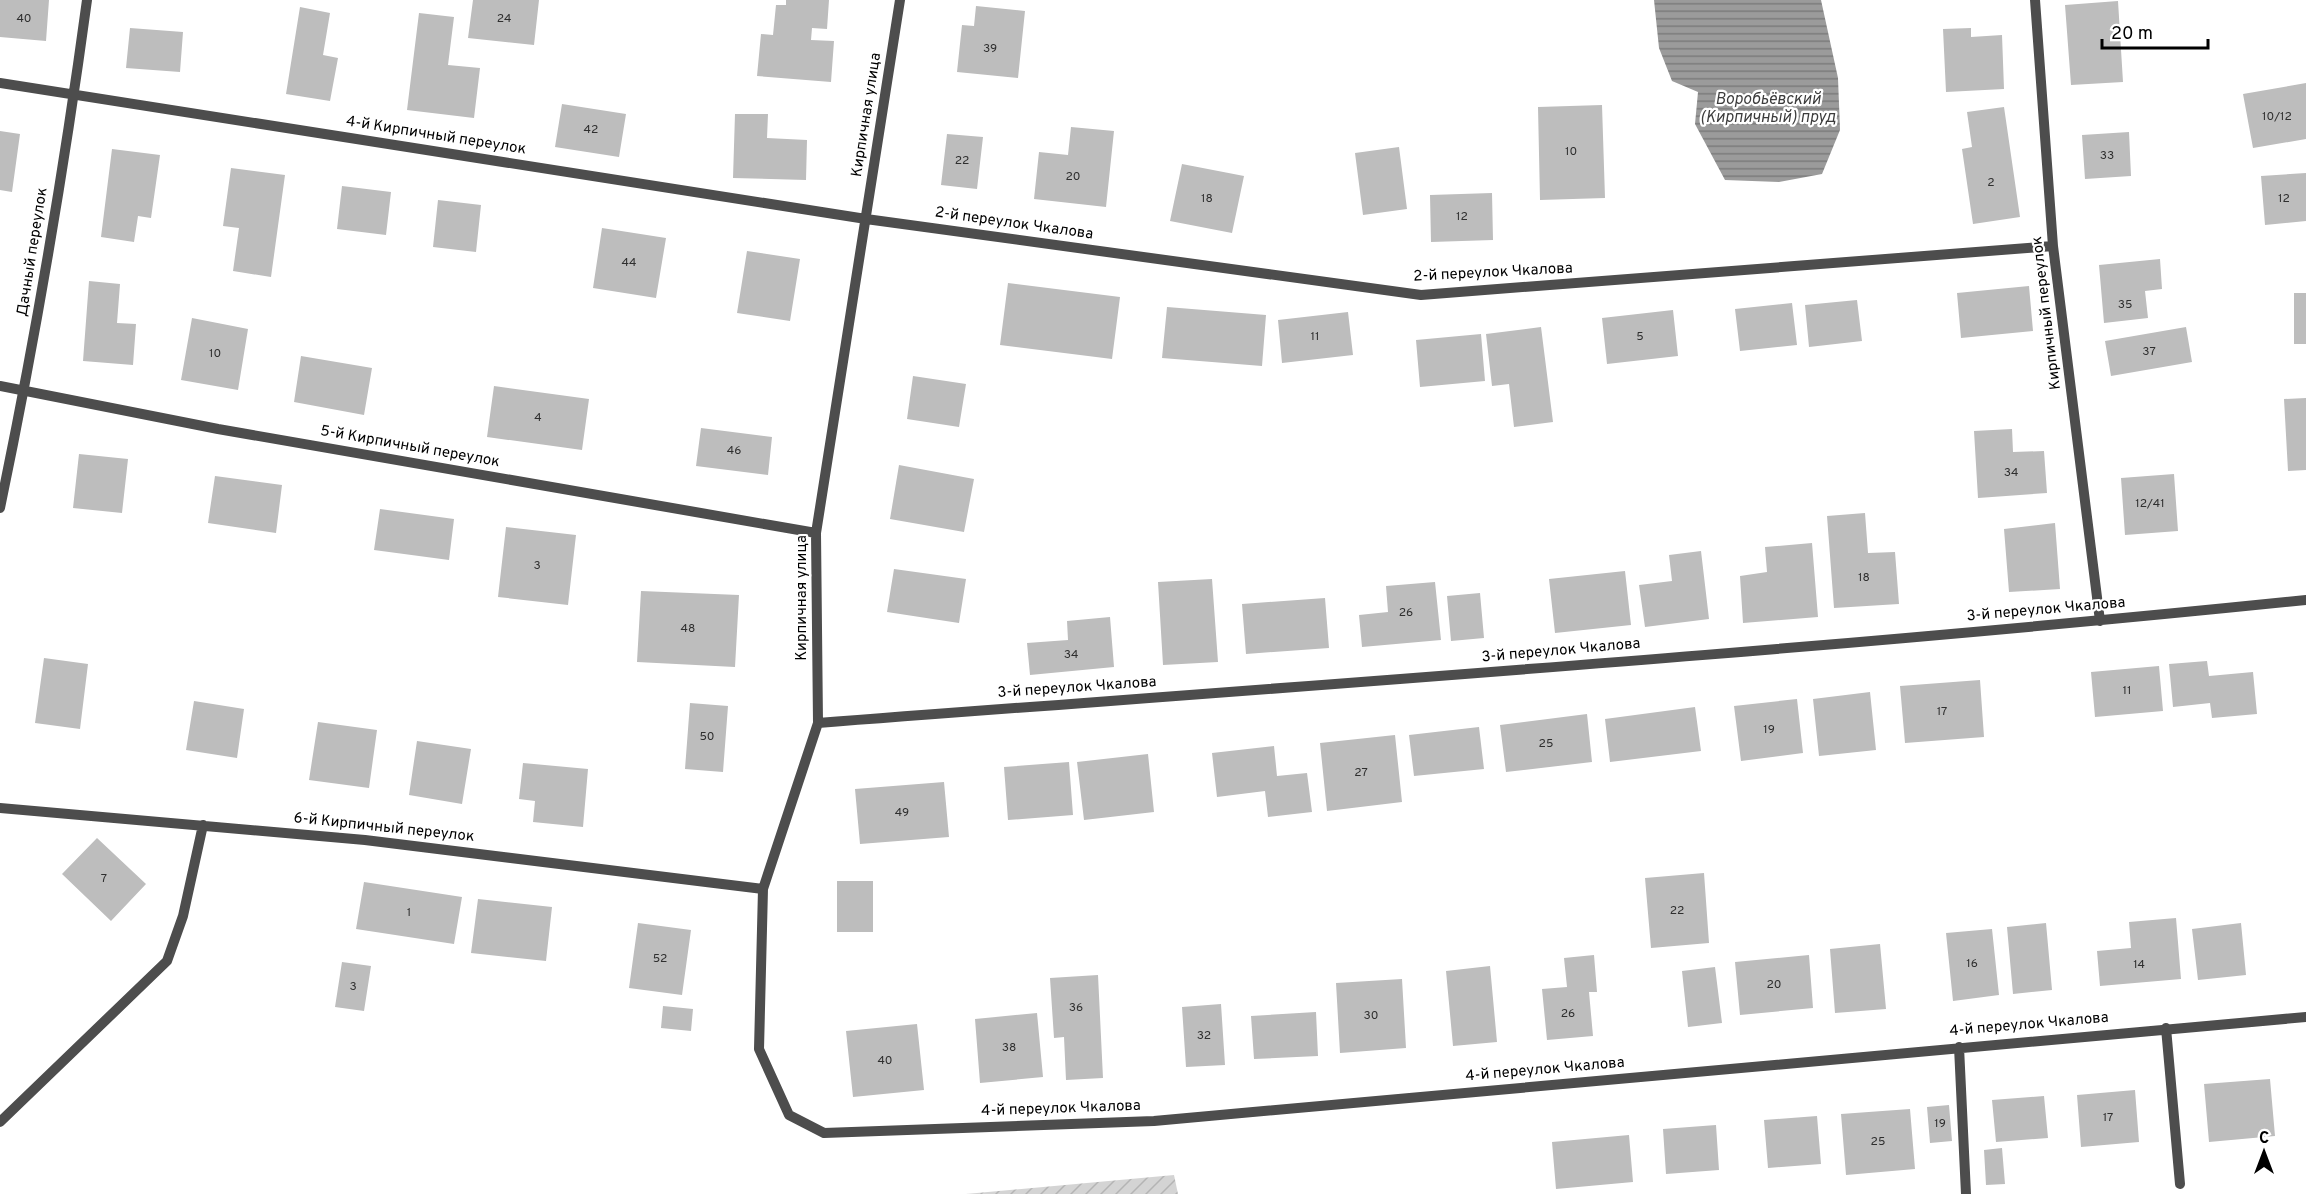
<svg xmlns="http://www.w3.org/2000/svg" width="2306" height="1194" viewBox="0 0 2306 1194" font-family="Overpass,sans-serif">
  <defs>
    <pattern id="garden-furrows" width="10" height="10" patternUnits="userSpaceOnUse" patternTransform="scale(1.5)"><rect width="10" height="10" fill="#d4d4d4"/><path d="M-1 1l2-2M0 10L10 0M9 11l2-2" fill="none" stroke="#b4b4b4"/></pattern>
    <pattern id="water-rules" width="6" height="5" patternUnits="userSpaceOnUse" patternTransform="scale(1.5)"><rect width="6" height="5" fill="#9b9b9b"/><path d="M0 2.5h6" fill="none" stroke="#7c7c7c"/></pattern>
  </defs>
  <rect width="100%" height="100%" fill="#fff"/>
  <!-- garden -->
  <path fill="url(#garden-furrows)" d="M1174,1175l4,19h-212z"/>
  <!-- water -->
  <path fill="url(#water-rules)" d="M1654,0h167l17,78 2,52 -18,44 -43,8 -54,-2 -30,-56 3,-32 -26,-11 -13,-33z"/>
  <!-- building -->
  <path fill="#bdbdbd" d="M0,0h49l-3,41 -46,-4z
    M473,0h66l-5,45 -66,-7z
    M786,0h43l-2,29 -15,-1 -1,12 23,1 -3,41 -74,-6 4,-42 12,1 3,-30h10z
    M2118,1l5,81 -52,3 -6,-80z
    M976,6l49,5 -7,67 -61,-6 5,-47 12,1z
    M300,7l30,6 -7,42 15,3 -8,43 -44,-7z
    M419,13l35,4 -6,48 32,3 -6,50 -67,-8z
    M130,28l53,4 -3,40 -54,-4z
    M1971,28v9l31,-2 2,54 -58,3 -3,-63z
    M2306,83v56l-53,9 -10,-54z
    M562,104l64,10 -7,43 -64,-10z
    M1602,105l3,93 -65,2 -2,-93z
    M2004,107l16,110 -47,7 -11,-75 10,-2 -5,-35z
    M735,114h33l-1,24 40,2 -1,40 -73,-2z
    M1071,127l43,4 -8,76 -72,-8 5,-47 29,3z
    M0,131l20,3 -8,58 -12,-2z
    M2129,132l2,44 -46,3 -3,-44z
    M947,134l36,3 -6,52 -36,-4z
    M1399,147l8,62 -44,6 -8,-62z
    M112,149l48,6 -9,63 -13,-2 -4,26 -33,-5z
    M1182,164l62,12 -12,57 -62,-12z
    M231,168l54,7 -14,102 -38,-6 6,-43 -16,-2z
    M2306,173v48l-41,4 -4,-49z
    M342,186l49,6 -5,43 -49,-6z
    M1492,193l1,47 -62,2 -1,-47z
    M438,200l43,5 -5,47 -43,-5z
    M602,228l64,10 -10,60 -63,-10z
    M747,251l53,8 -10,62 -53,-8z
    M2160,259l2,30 -17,2 3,27 -44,5 -5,-58z
    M89,281l31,3 -3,39 19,1 -3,41 -50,-4z
    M1008,283l112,14 -8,62 -112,-14z
    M2029,286l4,45 -72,7 -4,-45z
    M2294,293h12v51h-12z
    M1857,300l5,41 -53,6 -4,-42z
    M1792,303l5,42 -57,6 -5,-42z
    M1167,307l99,8 -4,51 -100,-8z
    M1673,310l5,46 -71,8 -5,-46z
    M1348,312l5,43 -71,8 -4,-43z
    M192,318l56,11 -10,61 -57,-10z
    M1541,327l12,95 -39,5 -5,-43 -17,2 -6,-52z
    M2186,327l6,35 -81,14 -6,-35z
    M1481,334l4,47 -65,6 -4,-47z
    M301,356l71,12 -8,47 -70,-13z
    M913,376l53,8 -7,43 -52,-8z
    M494,386l95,13 -7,51 -95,-13z
    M2306,398v72l-18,1 -4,-72z
    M701,428l71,9 -4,38 -72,-9z
    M2012,429l1,23 31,-1 3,42 -69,5 -4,-67z
    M79,454l49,5 -6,54 -49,-5z
    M899,465l75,14 -10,53 -74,-13z
    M2174,474l4,57 -53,4 -4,-57z
    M215,476l67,9 -6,48 -68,-10z
    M380,509l74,10 -5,41 -75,-10z
    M1865,513l3,40 27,-1 4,52 -65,4 -7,-92z
    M2055,523l5,66 -51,3 -5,-63z
    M506,527l70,8 -8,70 -70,-8z
    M1812,543l6,74 -75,6 -3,-47 27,-4 -2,-25z
    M1701,551l8,68 -64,8 -6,-42 33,-4 -3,-26z
    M894,569l72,10 -7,44 -72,-11z
    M1625,571l6,54 -76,8 -6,-54z
    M1212,579l6,83 -55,3 -5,-83z
    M1435,582l6,58 -79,7 -3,-32 29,-3 -2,-26z
    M641,591l98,4 -4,72 -98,-5z
    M1480,593l4,45 -33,3 -4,-45z
    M1325,598l4,50 -83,6 -4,-50z
    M1110,617l4,50 -84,8 -3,-32 41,-3 -1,-19z
    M44,658l44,6 -8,65 -45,-6z
    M2207,661l2,15 44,-4 4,42 -45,4 -2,-15 -37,4 -4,-43z
    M2159,666l4,45 -68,6 -4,-45z
    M1980,680l4,57 -79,6 -5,-57z
    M1870,692l6,58 -57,6 -6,-57z
    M1797,699l6,54 -62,8 -7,-55z
    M194,701l50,8 -7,49 -51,-8z
    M690,703l38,3 -5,66 -38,-3z
    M1695,707l6,44 -91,11 -5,-43z
    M1587,714l5,48 -86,10 -6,-47z
    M318,722l59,8 -8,58 -60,-8z
    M1479,727l5,42 -70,7 -5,-41z
    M1395,735l7,67 -75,9 -7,-68z
    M417,741l54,8 -9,55 -53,-9z
    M1274,746l3,30 30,-3 5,39 -44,5 -3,-26 -48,6 -5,-44z
    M1148,754l6,58 -70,8 -7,-58z
    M1069,762l4,53 -65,5 -4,-53z
    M523,763l65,6 -5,58 -50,-5 2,-21 -16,-2z
    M944,782l5,55 -89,7 -5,-55z
    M97,838l49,46 -35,37 -49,-47z
    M1704,873l5,70 -58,5 -6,-70z
    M837,881h36v51h-36z
    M364,882l98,15 -8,47 -98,-15z
    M478,899l74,8 -6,54 -75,-8z
    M2176,918l5,61 -81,7 -3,-35 34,-3 -2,-26z
    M638,923l53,7 -9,65 -53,-7z
    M2046,923l6,67 -39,4 -6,-67z
    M2241,923l5,52 -48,5 -6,-51z
    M1992,929l7,66 -46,6 -7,-68z
    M1880,944l6,65 -51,4 -5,-64z
    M1594,955l3,37h-8l4,44 -46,4 -5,-51 25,-2 -3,-29z
    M1809,955l4,53 -73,7 -5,-53z
    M342,962l29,4 -7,45 -29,-4z
    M1490,966l7,76 -44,4 -7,-75z
    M1715,967l7,56 -34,4 -6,-56z
    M1098,975l5,103 -37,2 -2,-43 -10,1 -4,-60z
    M1402,979l4,69 -66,5 -4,-70z
    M1221,1004l4,61 -39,2 -4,-60z
    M663,1006l30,3 -2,22 -30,-3z
    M1316,1012l2,44 -64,3 -3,-43z
    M1037,1013l6,64 -63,6 -5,-64z
    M917,1024l7,66 -71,7 -7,-66z
    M2270,1079l5,57 -66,6 -5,-58z
    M2135,1090l4,52 -58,5 -4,-52z
    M2044,1096l4,42 -52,4 -4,-42z
    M1949,1105l3,36 -22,2 -3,-36z
    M1910,1109l5,60 -69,6 -5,-61z
    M1817,1116l4,48 -53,4 -4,-48z
    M1716,1125l3,45 -53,4 -3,-45z
    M1629,1135l4,47 -77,7 -4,-47z
    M2002,1148l3,36 -19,1 -2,-35z"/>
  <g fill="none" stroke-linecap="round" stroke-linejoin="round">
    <!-- minor -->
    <path stroke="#4d4d4d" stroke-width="10" d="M900,0l-84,533 2,190 -55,166 -4,160 30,66 35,18 330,-12 1152,-104
      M2035,0l18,246 47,375
      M0,83l866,136 555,76 632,-49
      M0,386l218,43 598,104
      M0,508c35,-168 64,-338 87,-508
      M818,723c496,-38 993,-72 1488,-123
      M0,808l365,32 398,49
      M2166,1028l14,156
      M1959,1047l7,147
      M0,1122l167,-161 16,-45 20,-91"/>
  </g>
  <g text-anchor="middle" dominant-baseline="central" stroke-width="4.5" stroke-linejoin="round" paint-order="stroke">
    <!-- number labels -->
    <g font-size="12" fill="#2f2f2f">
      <text x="24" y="19">40</text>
      <text x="504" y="19">24</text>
      <text x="990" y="49">39</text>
      <text x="2277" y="117">10/12</text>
      <text x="591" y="130">42</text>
      <text x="1571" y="152">10</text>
      <text x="2107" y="156">33</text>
      <text x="962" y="161">22</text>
      <text x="1073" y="177">20</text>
      <text x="1991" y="183">2</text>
      <text x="1207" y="199">18</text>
      <text x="2284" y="199">12</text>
      <text x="1462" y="217">12</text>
      <text x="629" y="263">44</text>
      <text x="2125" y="305">35</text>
      <text x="1315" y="337">11</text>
      <text x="1640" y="337">5</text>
      <text x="2149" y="352">37</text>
      <text x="215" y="354">10</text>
      <text x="538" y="418">4</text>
      <text x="734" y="451">46</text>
      <text x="2011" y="473">34</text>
      <text x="2150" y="504">12/41</text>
      <text x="537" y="566">3</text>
      <text x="1864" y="578">18</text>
      <text x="1406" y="613">26</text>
      <text x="688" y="629">48</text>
      <text x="1071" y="655">34</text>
      <text x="2127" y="691">11</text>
      <text x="1942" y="712">17</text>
      <text x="1769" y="730">19</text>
      <text x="707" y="737">50</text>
      <text x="1546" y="744">25</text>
      <text x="1361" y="773">27</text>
      <text x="902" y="813">49</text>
      <text x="104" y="879">7</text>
      <text x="1677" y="911">22</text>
      <text x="409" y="913">1</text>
      <text x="660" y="959">52</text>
      <text x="1972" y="964">16</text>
      <text x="2139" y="965">14</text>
      <text x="1774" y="985">20</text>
      <text x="353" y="987">3</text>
      <text x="1076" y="1008">36</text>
      <text x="1568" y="1014">26</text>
      <text x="1371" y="1016">30</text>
      <text x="1204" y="1036">32</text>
      <text x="1009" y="1048">38</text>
      <text x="885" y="1061">40</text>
      <text x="2108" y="1118">17</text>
      <text x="1940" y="1124">19</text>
      <text x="1878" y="1142">25</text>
    </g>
    <!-- street labels -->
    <g font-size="15" fill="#000" stroke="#fff">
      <text transform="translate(867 115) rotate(-81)">Кирпичная улица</text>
      <text transform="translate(436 136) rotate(9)">4-й Кирпичный переулок</text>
      <text transform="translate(1014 224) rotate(8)">2-й переулок Чкалова</text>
      <text transform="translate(33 252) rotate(-81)">Дачный переулок</text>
      <text transform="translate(1493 273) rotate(-3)">2-й переулок Чкалова</text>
      <text transform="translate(2047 313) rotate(-97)">Кирпичный переулок</text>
      <text transform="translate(410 447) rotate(10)">5-й Кирпичный переулок</text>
      <text transform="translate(802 598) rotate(-90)">Кирпичная улица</text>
      <text transform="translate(2046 610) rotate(-5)">3-й переулок Чкалова</text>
      <text transform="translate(1561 651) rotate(-5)">3-й переулок Чкалова</text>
      <text transform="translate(1077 688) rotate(-4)">3-й переулок Чкалова</text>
      <text transform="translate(384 828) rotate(6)">6-й Кирпичный переулок</text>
      <text transform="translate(2029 1025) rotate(-5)">4-й переулок Чкалова</text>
      <text transform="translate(1545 1070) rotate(-5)">4-й переулок Чкалова</text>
      <text transform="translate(1061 1109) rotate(-2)">4-й переулок Чкалова</text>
    </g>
    <!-- water labels -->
    <g font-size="16" font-style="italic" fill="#3c3c3c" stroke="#fff">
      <text x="1768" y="100">Воробьёвский<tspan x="1768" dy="18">(Кирпичный) пруд</tspan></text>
    </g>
  </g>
  <!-- north arrow -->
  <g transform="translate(2264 1152)" stroke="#ffffff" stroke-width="4.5" paint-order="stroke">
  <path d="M0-4.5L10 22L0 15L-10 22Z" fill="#000000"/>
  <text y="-9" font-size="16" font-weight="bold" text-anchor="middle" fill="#000000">С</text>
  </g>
  <!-- scale -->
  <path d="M2102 39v9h106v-9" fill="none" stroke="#000000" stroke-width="3"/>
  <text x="2111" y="39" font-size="18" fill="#000000" stroke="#ffffff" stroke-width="4.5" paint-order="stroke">20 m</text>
</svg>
